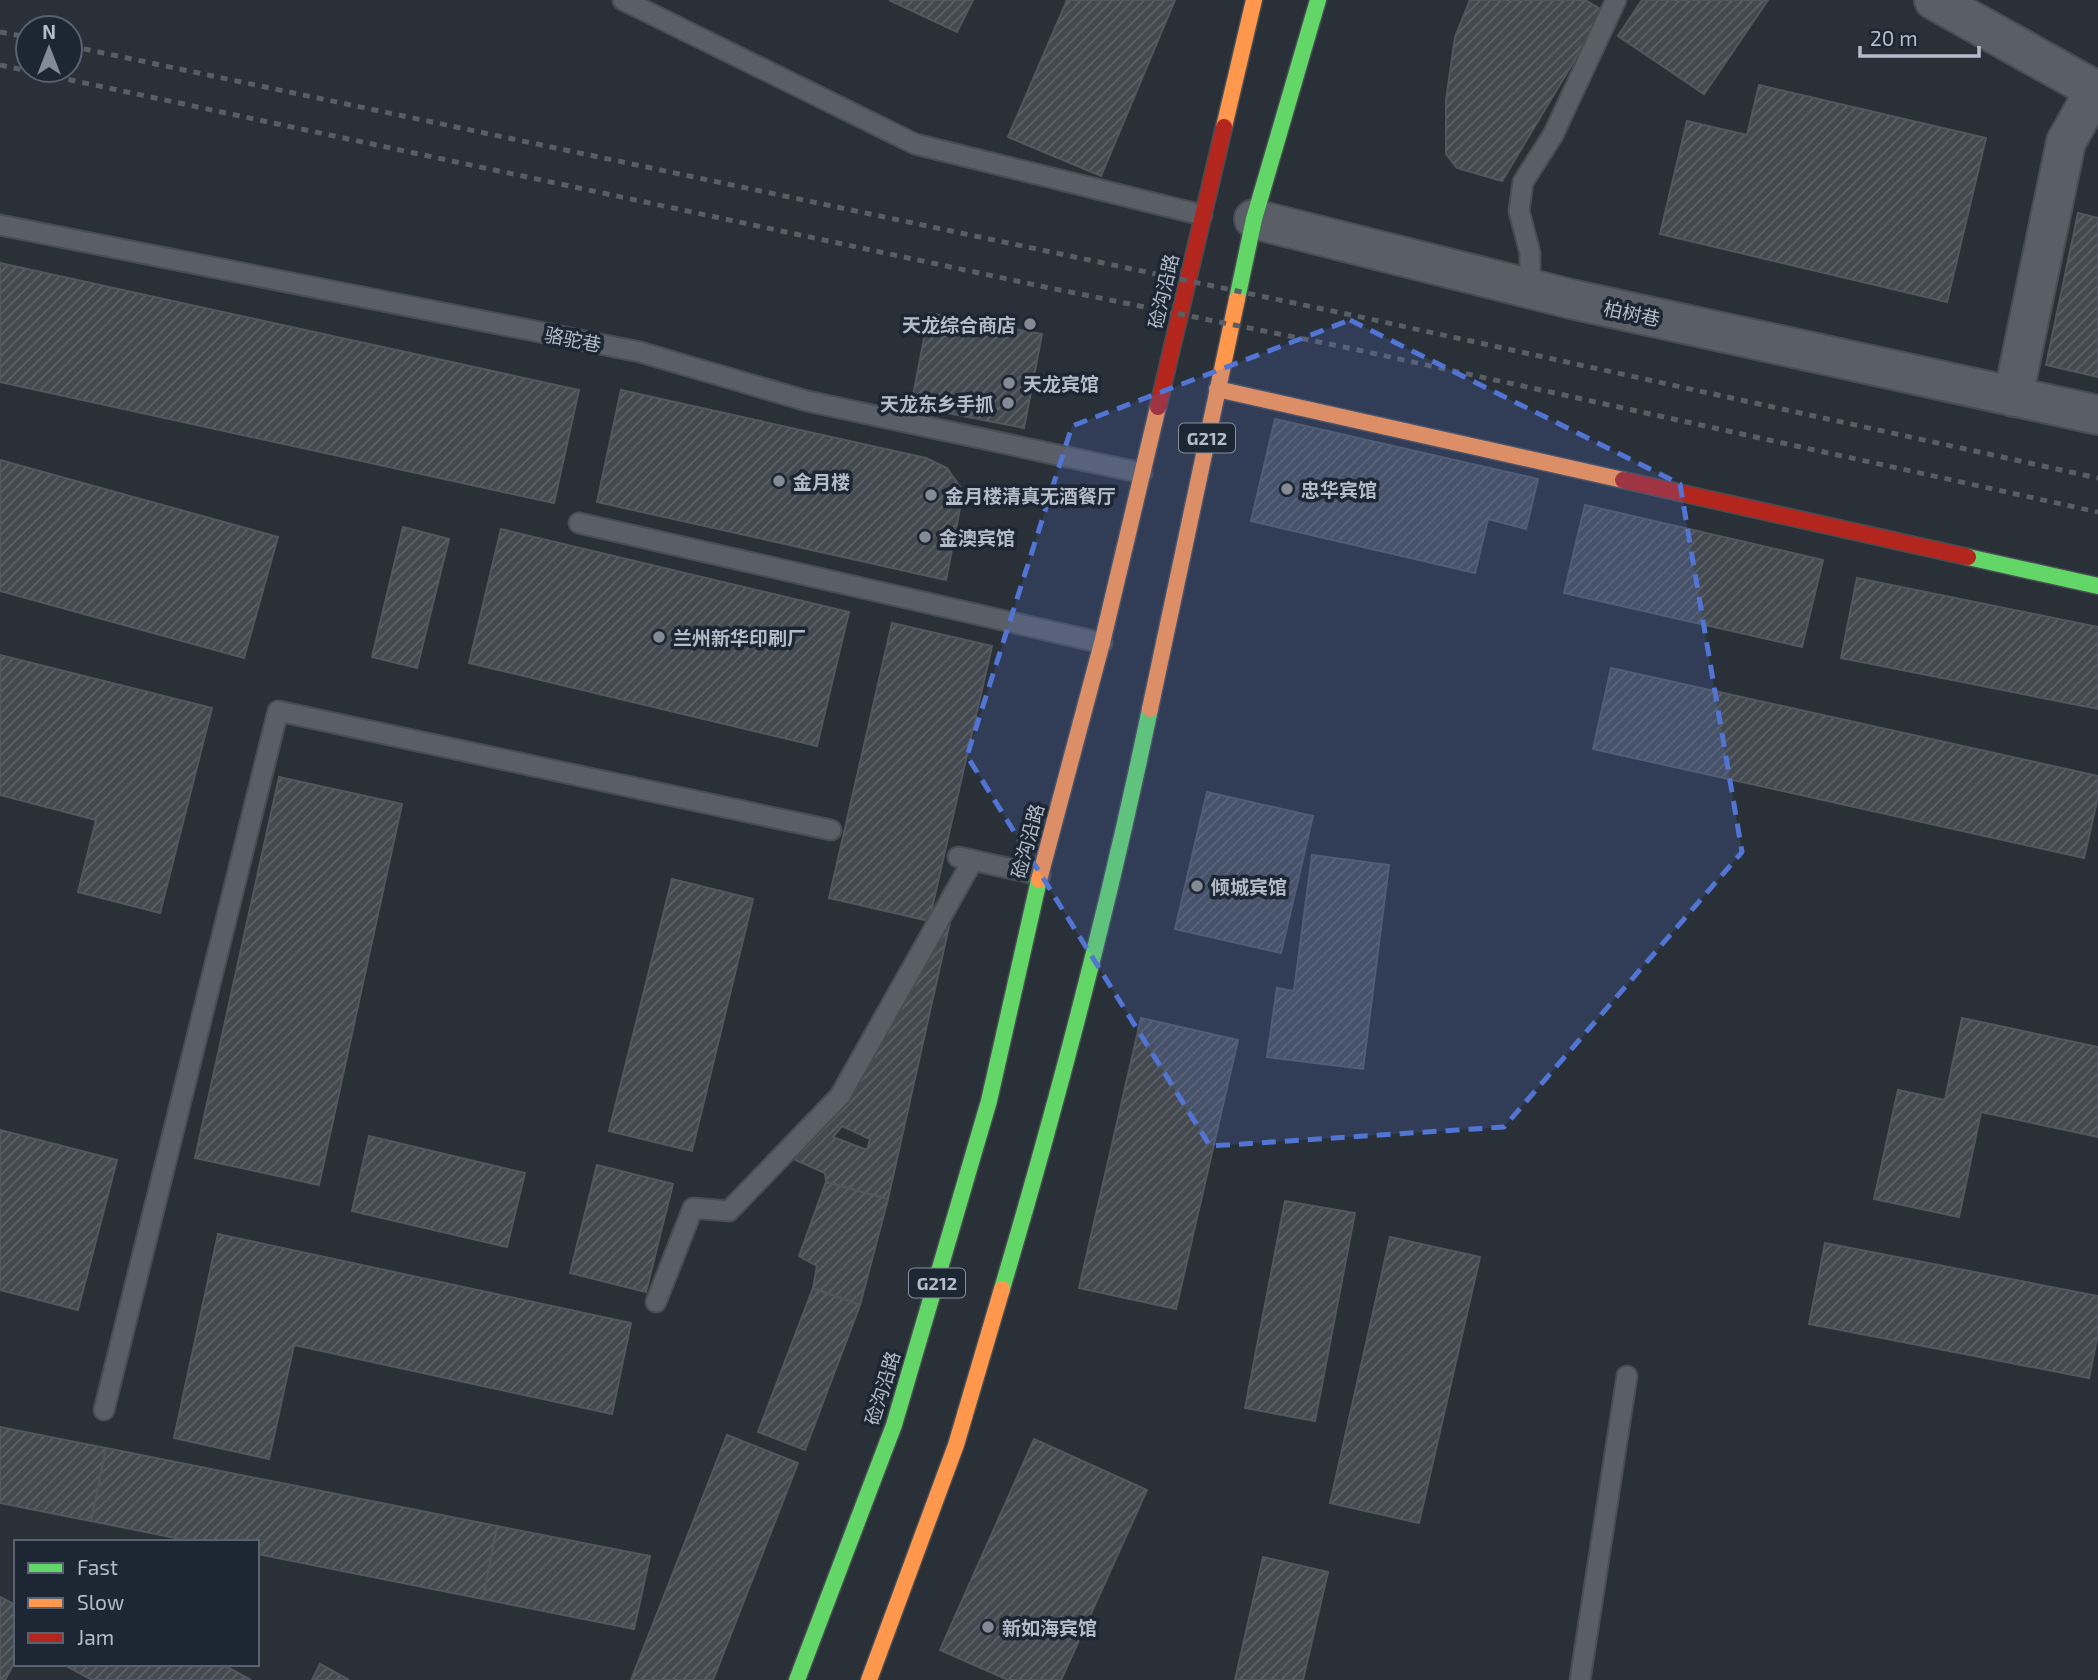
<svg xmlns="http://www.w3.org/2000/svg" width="2098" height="1680" viewBox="0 0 2098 1680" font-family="'Exo 2','Noto Sans SC',sans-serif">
  <defs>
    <pattern id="building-hatch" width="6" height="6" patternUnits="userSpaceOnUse" patternTransform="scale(1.75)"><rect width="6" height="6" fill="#444950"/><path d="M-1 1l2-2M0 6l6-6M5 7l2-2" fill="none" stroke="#5d6168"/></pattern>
  </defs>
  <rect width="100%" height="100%" fill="#2a3038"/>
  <!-- building -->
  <path fill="url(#building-hatch)" stroke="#52575f" stroke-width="2" fill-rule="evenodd" d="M889,0h84l-16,32z
    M1067,0h108l-74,176 -93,-39z
    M1470,0h115l19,11 -102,170 -45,-13 -11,-14v-54l9,-63z
    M1642,0h126l-64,94 -86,-58z
    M1759,85l227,53 -39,164 -287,-68 27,-113 60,14z
    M2078,213l20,5v159l-52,-12z
    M0,263l579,127 -25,113 -554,-121z
    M929,313l113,21 -18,94 -113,-22z
    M621,390l305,68 21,10 13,19 2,11 -16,82 -349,-78z
    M1275,419l263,60 -12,50 -38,-10 -13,54 -224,-52z
    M0,460l278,77 -34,121 -244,-67z
    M1585,505l238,55 -21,87 -238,-54z
    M403,527l46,12 -32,129 -45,-11z
    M501,529l348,83 -32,134 -348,-83z
    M1857,578l241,49v82l-257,-51z
    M892,623l100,23 -63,275 -100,-23z
    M0,655l212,53 -52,205 -82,-21 18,-72 -96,-25z
    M1611,668l487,108v21l-14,61 -491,-109z
    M279,777l123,27 -83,381 -124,-27z
    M1207,792l106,24 -32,137 -106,-24z
    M1312,855l77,10 -26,204 -96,-12 10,-69 17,3z
    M672,879l81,20 -61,252 -83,-20z
    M944,922h6l-62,277 -62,-17 -1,-9 -34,-15zM842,1126l28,13 -3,11 -34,-13z
    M1141,1018l97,22 -62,269 -97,-21z
    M1962,1018l136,29v90l-117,-25 -22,105 -85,-18 24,-109 47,10z
    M0,1130l117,30 -39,150 -78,-20z
    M369,1136l156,37 -18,74 -155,-36z
    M597,1165l76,19 -27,108 -76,-19z
    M826,1182l62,17 -28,106 -47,-17 4,-22 -18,-10z
    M1285,1201l70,12 -40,208 -70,-13z
    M218,1234l413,89 -19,91 -318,-69 -25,114 -95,-21z
    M1390,1237l90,20 -61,266 -89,-20z
    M1825,1243l273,53v38l-9,44 -280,-54z
    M813,1288l47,17 -55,145 -47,-18z
    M0,1427l106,21 -15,73 -91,-18z
    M727,1435l71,28 -85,217h-82z
    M1034,1439l113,51 -86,190h-53l-68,-30z
    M106,1448l391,78 -14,73 -226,-45v-12h-62l-104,-21z
    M497,1526l153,30 -16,73 -151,-30z
    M1263,1557l65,15 -25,108h-68z
    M0,1597l16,8v55l-11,20h-5z
    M70,1664h152l29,16h-159l-24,-13z
    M320,1664l29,16h-37z"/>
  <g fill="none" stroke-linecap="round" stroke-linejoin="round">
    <defs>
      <path id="lane" d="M623,0l292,144 287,71
        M0,225l640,127 167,49 335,72
        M1530,289v-36l-11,-42 4,-29 30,-47 63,-135
        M579,523l523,120
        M958,857l82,18
        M656,1302l37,-94 36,3 111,-115 133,-236
        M104,1410l174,-699 553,119
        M1580,1680l47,-304"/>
      <path id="street" d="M1934,0l161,90 -29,52 -53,255
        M1254,219l317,80 527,116"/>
      <path id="fast" d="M1237,299l17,-80 64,-219
        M1968,557l130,29
        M1002,1289c57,-192 107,-384 148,-580
        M797,1680l97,-255 95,-324 50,-221"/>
      <path id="slow" d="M1224,127l30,-127
        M1217,389l406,91
        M1150,709l87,-410
        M1039,880l63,-237 56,-236
        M869,1680l87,-235 46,-156"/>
      <path id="jam" d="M1158,407l66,-280
        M1623,480l345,77"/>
    </defs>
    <!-- lane casing -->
    <use href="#lane" stroke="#484c53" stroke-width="23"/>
    <!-- street casing -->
    <use href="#street" stroke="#484c53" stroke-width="42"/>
    <!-- fast casing -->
    <use href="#fast" stroke="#484c53" stroke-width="19"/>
    <!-- slow casing -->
    <use href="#slow" stroke="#484c53" stroke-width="19"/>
    <!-- jam casing -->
    <use href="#jam" stroke="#484c53" stroke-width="19"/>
    <!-- lane -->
    <use href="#lane" stroke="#5a5e66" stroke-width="19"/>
    <!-- street -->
    <use href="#street" stroke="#5a5e66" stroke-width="38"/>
    <!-- fast -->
    <use href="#fast" stroke="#63d668" stroke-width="16"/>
    <!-- slow -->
    <use href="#slow" stroke="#ff974d" stroke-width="16"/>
    <!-- jam -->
    <use href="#jam" stroke="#b3261e" stroke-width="16"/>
    <!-- rail -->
    <path stroke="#595d64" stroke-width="5" stroke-dasharray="7 7" stroke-linecap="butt" d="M0,32l28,5
      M70,46l1286,270 742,162
      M0,65l1045,222 304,61 749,164"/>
  </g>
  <!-- marked area -->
  <path fill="#5274d3" fill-opacity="0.2" stroke="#5274d3" stroke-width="5" stroke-dasharray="14 9" stroke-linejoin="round" d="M1350,320l330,164 62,368 -238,275 -294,19 -243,-390 105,-330z"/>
  <!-- markers -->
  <g fill="#848b96" stroke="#1d2633" stroke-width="2.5">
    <circle cx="1030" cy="324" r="7"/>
    <circle cx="1009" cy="383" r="7"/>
    <circle cx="1008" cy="403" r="7"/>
    <circle cx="779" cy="481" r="7"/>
    <circle cx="1287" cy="489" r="7"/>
    <circle cx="931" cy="495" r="7"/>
    <circle cx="925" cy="537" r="7"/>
    <circle cx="659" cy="637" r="7"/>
    <circle cx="1197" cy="886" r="7"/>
    <circle cx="988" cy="1627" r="7"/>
  </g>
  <g text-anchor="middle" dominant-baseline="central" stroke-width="7" stroke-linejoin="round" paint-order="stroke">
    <!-- shield labels -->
    <g fill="#1d2633" stroke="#878f9c" stroke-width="2">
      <rect x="1179" y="423.5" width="56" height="29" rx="5"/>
      <rect x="909" y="1268.5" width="56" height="29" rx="5"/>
    </g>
    <g font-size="18" font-weight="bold" fill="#b4bcc9">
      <text x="1207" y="438">G212</text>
      <text x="937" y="1283">G212</text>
    </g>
    <!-- street labels -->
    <g font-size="19" fill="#b4bcc9" stroke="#1d2633">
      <text transform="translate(1163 291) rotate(-77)">硷沟沿路</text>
      <text transform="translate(1632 313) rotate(12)">柏树巷</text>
      <text transform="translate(573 339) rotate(11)">骆驼巷</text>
      <text transform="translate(1027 841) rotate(-75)">硷沟沿路</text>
      <text transform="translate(882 1388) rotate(-73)">硷沟沿路</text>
    </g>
    <!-- poi labels -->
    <g font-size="19" font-weight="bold" fill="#b4bcc9" stroke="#1d2633" text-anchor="start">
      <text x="1016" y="324" text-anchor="end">天龙综合商店</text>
      <text x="1023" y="383">天龙宾馆</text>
      <text x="994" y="403" text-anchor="end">天龙东乡手抓</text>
      <text x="793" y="481">金月楼</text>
      <text x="1301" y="489">忠华宾馆</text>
      <text x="945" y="495">金月楼清真无酒餐厅</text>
      <text x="939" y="537">金澳宾馆</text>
      <text x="673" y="637">兰州新华印刷厂</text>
      <text x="1211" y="886">倾城宾馆</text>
      <text x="1002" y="1627">新如海宾馆</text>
    </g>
  </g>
  <!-- legend -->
  <rect x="14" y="1540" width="245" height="126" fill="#1d2633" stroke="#59626f" stroke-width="2"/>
  <rect x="28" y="1563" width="35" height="10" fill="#63d668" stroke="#59626f" stroke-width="2"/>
  <text x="77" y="1575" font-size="21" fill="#b4bcc9">Fast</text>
  <rect x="28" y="1598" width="35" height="10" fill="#ff974d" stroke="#59626f" stroke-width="2"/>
  <text x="77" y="1610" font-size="21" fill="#b4bcc9">Slow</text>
  <rect x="28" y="1633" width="35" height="10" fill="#b3261e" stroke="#59626f" stroke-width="2"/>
  <text x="77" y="1645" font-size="21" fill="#b4bcc9">Jam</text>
  <!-- north arrow -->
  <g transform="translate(49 49)"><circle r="33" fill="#1d2633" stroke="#59626f" stroke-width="2"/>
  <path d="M0-5L12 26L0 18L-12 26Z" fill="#848b96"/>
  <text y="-10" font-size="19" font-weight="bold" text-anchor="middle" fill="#b4bcc9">N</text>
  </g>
  <!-- scale -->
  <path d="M1860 46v10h119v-10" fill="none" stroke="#b4bcc9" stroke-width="3.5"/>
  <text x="1870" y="46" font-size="21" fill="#b4bcc9" stroke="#1d2633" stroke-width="5" paint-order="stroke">20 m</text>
</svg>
